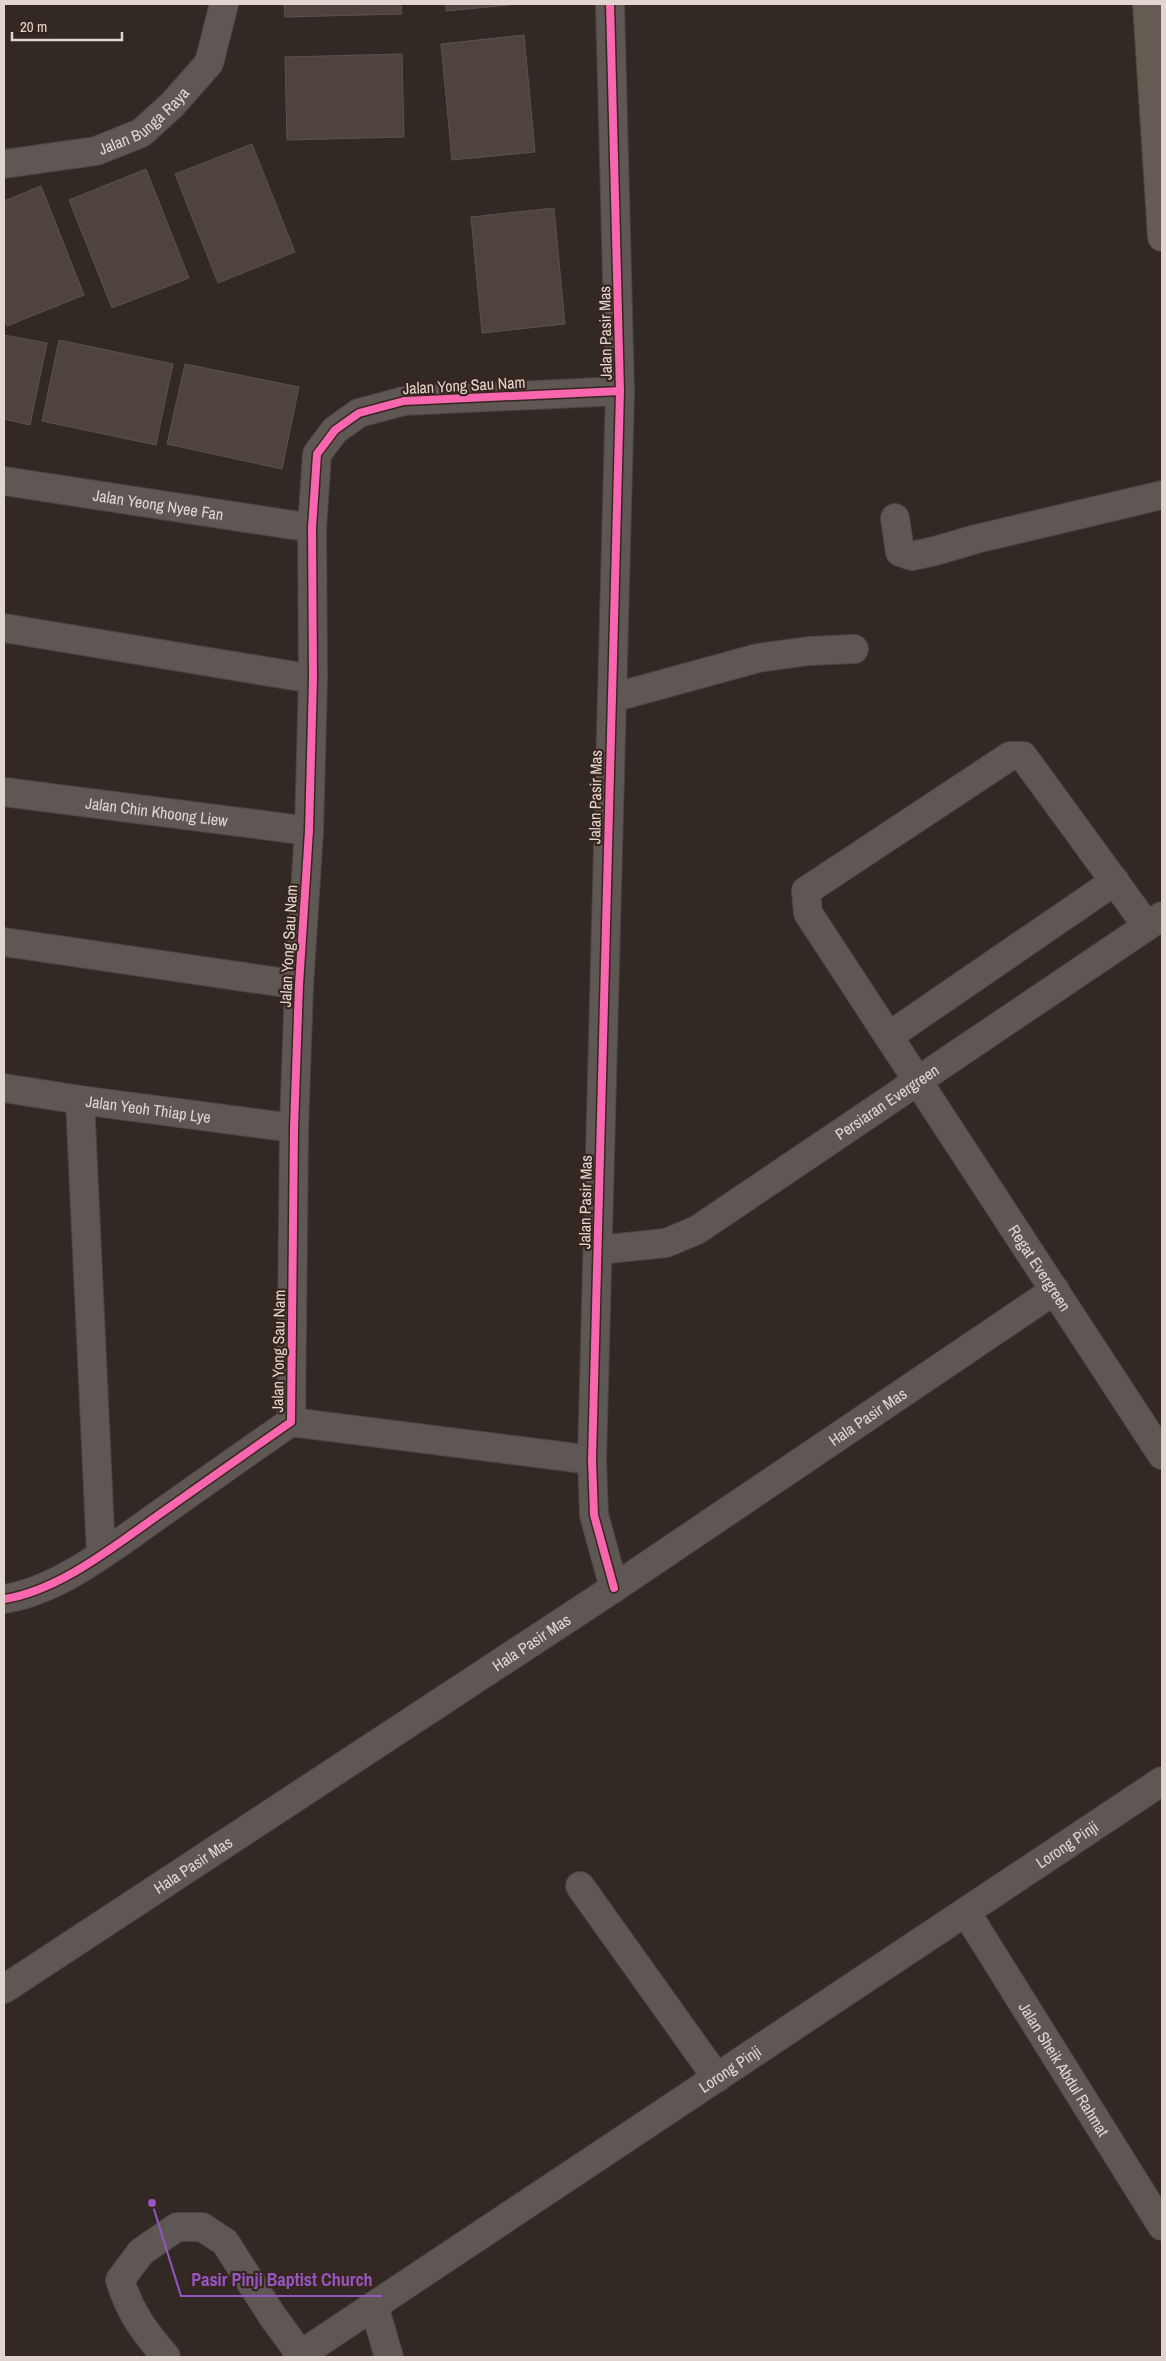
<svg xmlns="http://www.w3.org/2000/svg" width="1166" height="2361" viewBox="0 0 1166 2361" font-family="'Archivo Narrow',sans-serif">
  <rect width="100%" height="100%" fill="#322824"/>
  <!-- building -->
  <path fill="#4f433e" stroke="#5b524f" d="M284,4h117l1,10 -117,3z
    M446,4h73l-73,7z
    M524,35l11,117 -83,8 -11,-116z
    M402,54l2,83 -117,3 -2,-83z
    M252,144l43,108 -77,31 -43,-109z
    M146,169l43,109 -77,30 -43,-108z
    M41,186l43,109 -77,31 -3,-8v-117z
    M554,208l11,116 -83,9 -11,-116z
    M4,335l43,8 -17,82 -26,-6z
    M59,340l114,24 -17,81 -114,-24z
    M185,364l114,23 -17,82 -115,-25z"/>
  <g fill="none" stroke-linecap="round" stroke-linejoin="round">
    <defs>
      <g id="minor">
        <path d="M610,4l10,387 -28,1069 2,55 20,73"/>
        <path id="s1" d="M4,164l92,-13 45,-18 31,-28 37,-42 15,-59"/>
        <path id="s2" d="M4,481l308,47"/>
        <path d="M895,518l5,34 12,4 23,-5 41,-12 186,-44"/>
        <path d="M4,628l309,51"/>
        <path d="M612,698l146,-40 51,-7 45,-2"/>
        <path id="s3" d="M4,792l305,39"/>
        <path id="s4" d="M1147,926l-124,-170h-13l-204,135 2,22 354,542"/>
        <path d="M4,942l295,43"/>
        <path d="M889,1036l226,-155"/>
        <path id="s5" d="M4,1088l76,12 214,28"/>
        <path d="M80,1100l21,454"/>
        <path id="s6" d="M598,1250l68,-7 31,-13 465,-314"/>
        <path d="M291,1422l301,38"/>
        <path d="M4,1599c54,-8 109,-52 153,-83 44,-31 89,-63 134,-94l3,-294 5,-143 10,-154 4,-152 -1,-151 5,-74 18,-24 24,-17 45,-12 216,-10"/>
        <path d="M580,1886l137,192"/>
        <path id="s7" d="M966,1912l196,314"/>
        <path id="s8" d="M4,1989l610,-401 441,-298"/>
        <path d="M374,2306l15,51"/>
        <path d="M166,2357c-22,-26 -36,-44 -46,-77l21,-28 36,-25h25l23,15 48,75 28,38"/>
        <path id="s9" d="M297,2357l865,-576"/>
      </g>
      <path id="major" d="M1147,4l15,233"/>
    </defs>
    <!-- minor casing -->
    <use href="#minor" stroke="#4d4540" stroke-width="30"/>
    <!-- major casing -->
    <use href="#major" stroke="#4d4540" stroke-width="30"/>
    <!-- minor -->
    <use href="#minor" stroke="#5e5754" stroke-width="28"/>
    <!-- major -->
    <use href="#major" stroke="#645b52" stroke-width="28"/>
    <defs>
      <path id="cycleway" d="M610,4l10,387 -28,1069 2,55 20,73
        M4,1599c54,-8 109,-52 153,-83 44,-31 89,-63 134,-94l3,-294 5,-143 10,-154 4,-152 -1,-151 5,-74 18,-24 24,-17 45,-12 216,-10"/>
    </defs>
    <!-- cycleway casing -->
    <use href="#cycleway" stroke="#38261e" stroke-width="11"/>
    <!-- cycleway -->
    <use href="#cycleway" stroke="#f766af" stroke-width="8"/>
  </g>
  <g text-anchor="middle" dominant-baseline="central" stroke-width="4.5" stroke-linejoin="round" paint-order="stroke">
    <!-- street labels -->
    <g font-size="16" fill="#e2d5d0" stroke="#38261e">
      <text stroke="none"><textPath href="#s1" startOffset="150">Jalan Bunga Raya</textPath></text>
      <text transform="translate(605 333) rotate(-91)">Jalan Pasir Mas</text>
      <text transform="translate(464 385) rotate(-3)">Jalan Yong Sau Nam</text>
      <text stroke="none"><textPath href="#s2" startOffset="156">Jalan Yeong Nyee Fan</textPath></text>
      <text transform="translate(595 797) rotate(-89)">Jalan Pasir Mas</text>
      <text stroke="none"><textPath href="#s3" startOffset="154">Jalan Chin Khoong Liew</textPath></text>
      <text transform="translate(288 946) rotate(-87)">Jalan Yong Sau Nam</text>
      <text stroke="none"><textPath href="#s6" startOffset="331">Persiaran Evergreen</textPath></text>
      <text stroke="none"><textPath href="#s5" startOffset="146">Jalan Yeoh Thiap Lye</textPath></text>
      <text transform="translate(585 1202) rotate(-89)">Jalan Pasir Mas</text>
      <text stroke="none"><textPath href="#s4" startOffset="914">Regat Evergreen</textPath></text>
      <text transform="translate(278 1351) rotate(-89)">Jalan Yong Sau Nam</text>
      <text stroke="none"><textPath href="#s8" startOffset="1036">Hala Pasir Mas</textPath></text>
      <text stroke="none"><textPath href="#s8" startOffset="631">Hala Pasir Mas</textPath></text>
      <text stroke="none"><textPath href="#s9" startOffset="925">Lorong Pinji</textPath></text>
      <text stroke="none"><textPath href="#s8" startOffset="226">Hala Pasir Mas</textPath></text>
      <text stroke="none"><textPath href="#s9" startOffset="520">Lorong Pinji</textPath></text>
      <text stroke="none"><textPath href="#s7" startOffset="185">Jalan Sheik Abdul Rahmat</textPath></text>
    </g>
  </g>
  <!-- callouts -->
  <path fill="none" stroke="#9556c3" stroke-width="2" d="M152 2203L181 2296H382"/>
  <circle fill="#9556c3" stroke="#38261e" stroke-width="2" cx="152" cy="2203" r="5"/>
  <g font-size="18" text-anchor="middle" font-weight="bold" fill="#9556c3" stroke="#38261e" stroke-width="4.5" stroke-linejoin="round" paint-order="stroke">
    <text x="282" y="2286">Pasir Pinji Baptist Church</text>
  </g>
  <!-- border -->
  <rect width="1166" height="2361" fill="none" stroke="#e2d5d0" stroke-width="10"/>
  <!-- scale -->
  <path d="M12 32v8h110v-8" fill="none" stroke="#e2d5d0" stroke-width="2.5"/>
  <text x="20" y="32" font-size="15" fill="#e2d5d0" stroke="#38261e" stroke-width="4" paint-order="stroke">20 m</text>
</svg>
